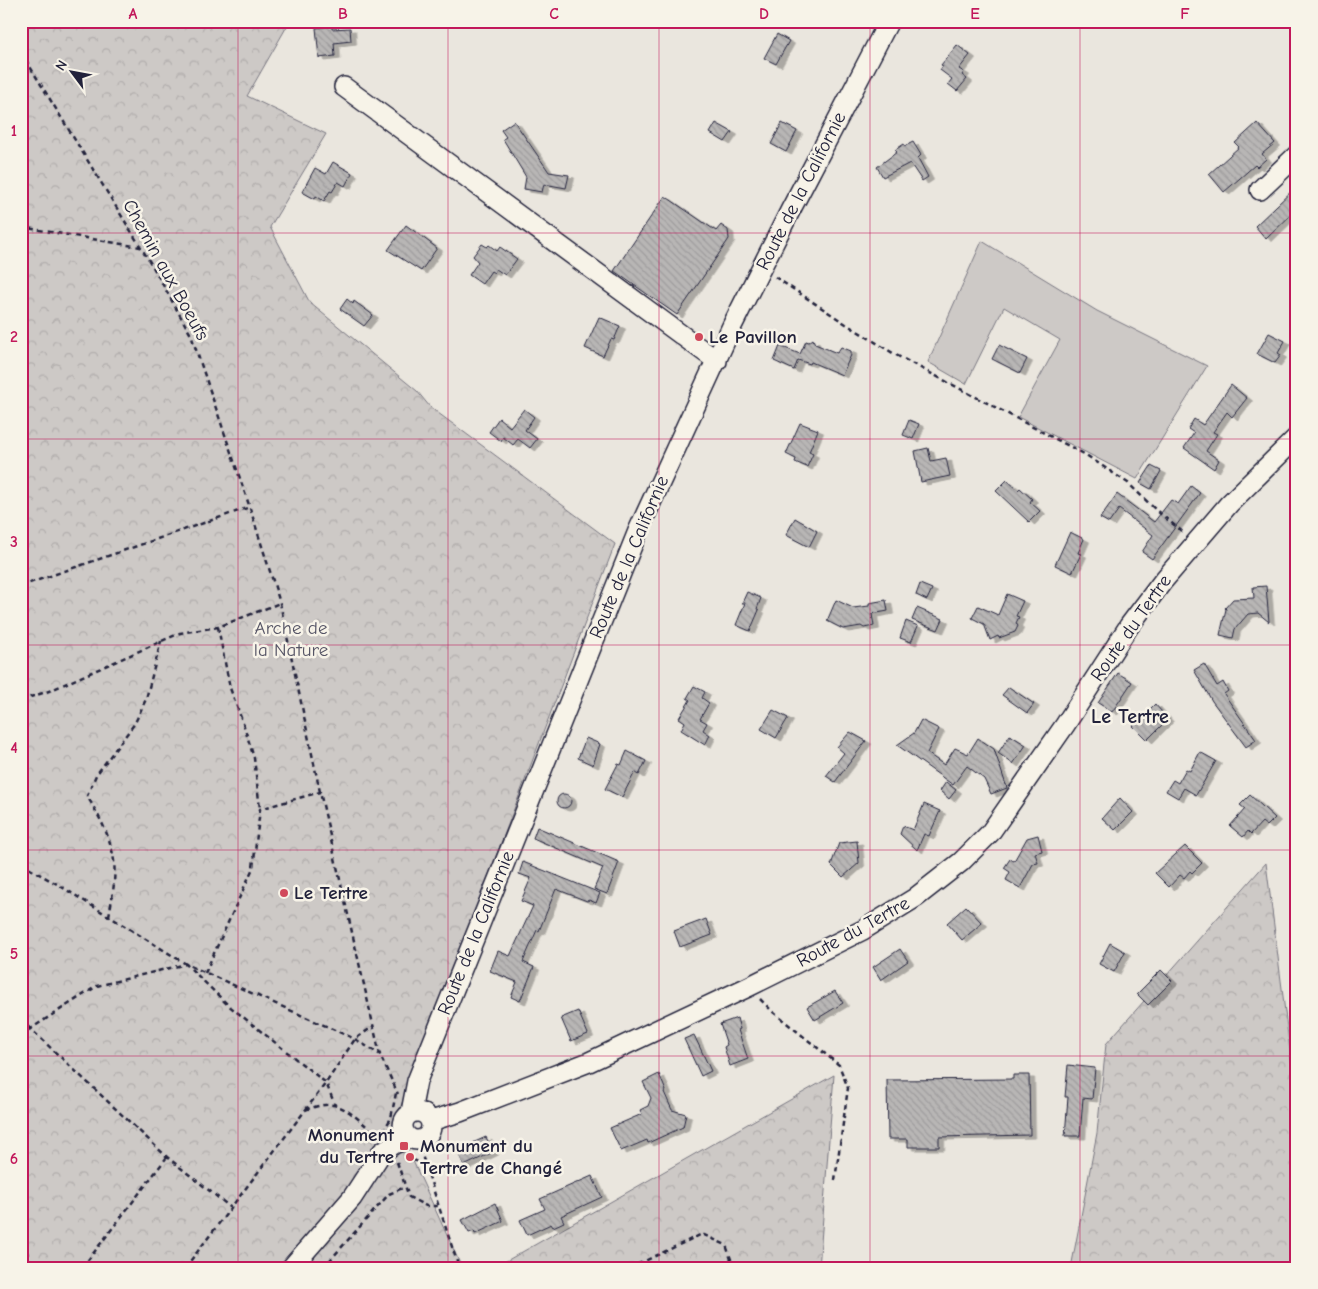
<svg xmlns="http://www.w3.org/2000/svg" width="1318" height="1289" viewBox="0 0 1318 1289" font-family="'Comic Neue',sans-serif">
  <defs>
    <pattern id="park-crowns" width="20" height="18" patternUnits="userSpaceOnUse" patternTransform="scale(1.25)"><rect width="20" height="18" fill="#cdc9c6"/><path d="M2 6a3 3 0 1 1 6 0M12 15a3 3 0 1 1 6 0" fill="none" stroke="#b0acab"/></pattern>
    <pattern id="building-back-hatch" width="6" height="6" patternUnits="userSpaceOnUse" patternTransform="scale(1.25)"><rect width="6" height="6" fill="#b8b6b5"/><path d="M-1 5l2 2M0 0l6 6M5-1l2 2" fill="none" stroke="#9e9c9d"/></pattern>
    <filter id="shadow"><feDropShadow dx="5.5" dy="3" stdDeviation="0" flood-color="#0004"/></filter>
  </defs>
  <rect width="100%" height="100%" fill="#eae6de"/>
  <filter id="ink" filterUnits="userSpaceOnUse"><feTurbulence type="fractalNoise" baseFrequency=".02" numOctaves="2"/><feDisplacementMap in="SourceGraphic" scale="10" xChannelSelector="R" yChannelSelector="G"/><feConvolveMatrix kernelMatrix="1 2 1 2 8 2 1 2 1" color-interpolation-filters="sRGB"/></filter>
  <g filter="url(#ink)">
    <!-- green -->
    <path fill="#cdc9c6" stroke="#787680" d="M982,241l115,70 110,55 -70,113 -119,-62 42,-77 -56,-33 -38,77 -38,-22z"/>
    <!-- park -->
    <path fill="url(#park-crowns)" stroke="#787680" d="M21,21h269l-43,75 79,38 -56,93 40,76 107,88 13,16 185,137 -221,580 19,37 49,107h-441z
      M1266,863l31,243v162h-226l26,-135 9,-89z
      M834,1075l-15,193h-325z"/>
    <!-- building -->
    <path fill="url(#building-back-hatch)" stroke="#22223b" filter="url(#shadow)" d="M332,26v3l18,-1 1,13 -17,2 1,13 -16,2 -3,-30z
      M777,34l12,7 -13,23 -12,-6z
      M957,45l13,10 -11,14 5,3 -2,3 5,4 -10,12 -9,-7 4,-5 -12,-9 3,-4 -2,-1z
      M514,121l35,51 20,3 -3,13 -22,-4 -2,8 -18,-3 2,-12 -23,-38 3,-2 -5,-7z
      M716,123l16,9 -7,10 -15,-9z
      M782,123l15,8 -11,21 -15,-8z
      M1257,123l18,20 -13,11 4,5 -9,8 -2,-2 -31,27 -15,-18 30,-27 -4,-4z
      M913,142l8,13 -3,3 10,19 -6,4 -12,-18 -27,14 -6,-10 20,-15 -2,-2 9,-6 1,2z
      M333,162l19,11 -7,13 -7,-4 -6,10 -2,-1 -6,10 -8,-5 -1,3 -13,-7 13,-24 11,6z
      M1297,186v23l-31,30 -11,-13z
      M665,196l51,35 5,-6 7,5 1,9 -52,76 -63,-44z
      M406,225l31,23 -16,23 -33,-21z
      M482,244l5,3 2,-2 8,6 3,-4 17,12 -12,16 -9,-6 -2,4 -3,-2 -9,13 -13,-9 9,-13 -5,-6z
      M347,299l6,5 1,-3 19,14 -9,11 -24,-17z
      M599,317l21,9 -6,14 -3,-1 -8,17 -18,-8z
      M1269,333l16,8 -7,12 3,2 -6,8 -18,-9z
      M813,339l2,5 22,9 4,-6 10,4v4l-9,20 -31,-13 -1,2 -12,-4 -4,10 -20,-9 6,-15 20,8 6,-13 3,1z
      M999,345l28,14 -7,14 -28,-14z
      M1231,385l16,13 -15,19 -5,-5 -14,20 4,2 -11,17 13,9 -5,9 -30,-21 10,-15 -6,-4 6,-10 9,6z
      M524,409l10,8 -9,13 12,9 -7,9 -12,-9 -5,6 -10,-8 -2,4 -12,-9 10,-14 11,9z
      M909,420l10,4 -6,15 -10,-4z
      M800,423l18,7 -9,22 4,2 -6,13 -12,-5 1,-3 -10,-5z
      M928,448l3,13 15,-3 4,18 -29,6 -6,-31z
      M1151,466l10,5 -10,18 -11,-6z
      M1007,480l11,10 2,-2 12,11 -2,3 10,9 -11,11 -33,-31z
      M1191,486l9,7 -48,66 -10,-7 11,-17 -34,-26 -10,14 -9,-5 17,-24 37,28 17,-22 7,4z
      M795,518l22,13 -8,16 -23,-12z
      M1070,532l14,7 -6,14 3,1 -9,19 -17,-8z
      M920,584l12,5 -5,11 -11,-5z
      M1266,586l3,36 -11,-9 -10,1 -13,15 -2,9 -13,-3 6,-26 -1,-1 8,-9 21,-1 -1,-11z
      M747,592l14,6 -4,11 2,1 -9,21 -14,-6 9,-22h-3z
      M1007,594l16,7 -7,15 3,1 -3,6 2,3 -3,6 -16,6 -1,-2 -8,4 -6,-16 -12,-6 6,-12 20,9z
      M836,600l17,8 16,-2v-3l17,-3 2,11 -16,3 2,12 -10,2 -3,-2 -18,3 -16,-8z
      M917,608l26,11 -5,11 -26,-10z
      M906,621l12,5 -7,16 -11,-4z
      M1204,664l13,22 6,-4 5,9 -4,3 32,46 -10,7 -34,-46 -18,-31z
      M1118,673l14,9 -20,30 -14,-9z
      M694,686l11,6 -3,6 7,5 -9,16 7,4 -4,7 7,5 -5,10 -24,-15 4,-8 -6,-4 11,-18 -3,-2z
      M1009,687l25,17 -7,9 -25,-18z
      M1155,704l13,15 -21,21 -14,-14z
      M773,710l15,8 -12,20 -15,-9z
      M921,720l18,9 -12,24 17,12 11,-17 13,6 10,-16 16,11 13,39 -16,6 -7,-15 -17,-13 -14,19 -56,-40 17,-12z
      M850,732l16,9 -31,41 -9,-6 18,-23 -7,-6z
      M1010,735l16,10 -13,19 -15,-11z
      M586,738l14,6 -7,21 -15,-7z
      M627,751l19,10 -7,14 -4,-3 -13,25 -17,-8 13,-25 3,1z
      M1200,752l16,9 -20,34 -12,-7 -6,10 -12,-7 7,-11 5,3 8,-14 4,2z
      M946,782l10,8 -7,9 -9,-8z
      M557 801a7 7 0 1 1 14 0a7 7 0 1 1-14 0Z
      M1250,795l25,23 -8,8 -5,-4 -11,12 -3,-3 -5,6 -13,-11 15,-17 -5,-4z
      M1120,798l13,14 -18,18 -13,-12z
      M924,804l16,7 -11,25 -5,-2 -7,16 -17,-16 3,-8 10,4z
      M537,827l82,35 -12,32 -13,-5 9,-21 -70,-30z
      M1038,835l4,16 -7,2 3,10 -5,1 -13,24 -14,-8 4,-8 -6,-4 6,-9 4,2 13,-23z
      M857,841l2,22 -16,14 -12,-12 8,-22z
      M1185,846l17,17 -10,10 -2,-2 -6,7 -4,-3 -11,12 -14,-14z
      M523,862l77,31 -4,10 -7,-3 -2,1 -31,-12 -17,42 -2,-1 -14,32 11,5 -14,34 -9,-4 6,-15 -27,-11 8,-20 12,5 23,-50 -12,-5 10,-23 -12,-4z
      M966,906l16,17 -20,17 -15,-17z
      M706,919l6,16 -32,12 -6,-16z
      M1110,943l15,9 -11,20 -15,-8z
      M900,949l8,12 -27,19 -8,-13z
      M1161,970l11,11 -24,24 -11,-11z
      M835,991l8,12 -28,17 -8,-13z
      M578,1011l10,23 -17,7 -10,-23z
      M737,1018l3,11 -2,1 10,29 -18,7 -6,-19 3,-2 -7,-21z
      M694,1035l17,36 -10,5 -17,-37z
      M1068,1065l27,3 -3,31 -9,-1 -3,38h-15l3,-39h-3z
      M659,1074l7,17 -2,1 8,18 14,4 -3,13 -35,16 -1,-3 -26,11 -11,-23 32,-14 -2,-4 8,-4 3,-8 -8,-16z
      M1013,1075h16l1,60 -91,2v10h-31v-8h-20l-1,-59 126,-1z
      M486,1137l7,15 -29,14 -7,-16z
      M592,1176l10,21 -41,19 3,6 -11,5 -2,-3 -24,11 -7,-15 25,-11 -5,-10z
      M495,1203l8,18 -28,13 -1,-3 -5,2 -7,-13z"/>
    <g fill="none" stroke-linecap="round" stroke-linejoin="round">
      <defs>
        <path id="minor" d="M344,87l373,274
          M1260,190l37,-35
          M403 1126a14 14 0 1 1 28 0a14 14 0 1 1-28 0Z
          M411,1112l6,-31 221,-550 94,-205 58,-115 99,-190
          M431,1121l29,-9 129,-50 159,-75 115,-57 52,-32 46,-36 29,-29 75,-108 64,-99 34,-45 66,-77 68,-67
          M291,1268l61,-70 30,-46 12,-8 15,-6"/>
      </defs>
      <!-- minor casing -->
      <use href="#minor" stroke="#22223b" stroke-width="22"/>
      <!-- path -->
      <path stroke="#22223b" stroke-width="2.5" stroke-dasharray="5 4" stroke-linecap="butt" d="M21,52l132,215 38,68 57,167 32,101 40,189 60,263 18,39
        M21,227l119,20
        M775,277l71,47 50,31 190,100 42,28 29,28 27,22
        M21,586l229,-79
        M218,627l12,61 14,38 10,32 6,51
        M21,700l28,-9 131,-58 38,-6 62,-24
        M21,864l36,20 129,80 169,75 24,15
        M109,916c3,-17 7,-38 5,-55 -3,-24 -15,-45 -27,-65l9,-21 39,-52 11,-24 15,-58
        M205,973l48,-105 7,-59 60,-17
        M760,999l13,13 66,53 9,23 -13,92
        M21,1020l146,137 63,50
        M21,1035l76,-49 89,-22 42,41 98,78 9,22
        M305,1110c9,-3 18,-6 28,-5 15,2 34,22 45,32
        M383,1132l8,-14 5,-25
        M420,1149l39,119
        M404,1157l21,7
        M397,1162l12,35 17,9h13
        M21,1233l11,35
        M82,1268l85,-111
        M185,1268l141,-185 29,-44 19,-13
        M323,1268l66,-74 16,-7
        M630,1268l72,-34 24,11 8,23"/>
      <!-- minor -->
      <use href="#minor" stroke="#f7f3e8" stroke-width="19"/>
    </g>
  </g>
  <!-- grid -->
  <path fill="none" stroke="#c2185b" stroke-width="1" stroke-opacity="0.55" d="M238,21v1247M448,21v1247M659,21v1247M870,21v1247M1080,21v1247M21,233h1276M21,439h1276M21,645h1276M21,850h1276M21,1056h1276"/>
  <!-- markers -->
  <g fill="#d1495b" stroke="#f7f3e8" stroke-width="2">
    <circle cx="699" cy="337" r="5"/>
    <circle cx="284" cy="893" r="5"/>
    <rect x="399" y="1141" width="10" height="10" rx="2.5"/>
    <circle cx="410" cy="1157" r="5"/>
  </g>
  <g text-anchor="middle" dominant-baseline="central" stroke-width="5" stroke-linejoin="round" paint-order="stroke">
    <!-- street labels -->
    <g font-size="19" fill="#22223b" stroke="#f7f3e8">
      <text transform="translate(801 191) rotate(-63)">Route de la Californie</text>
      <text transform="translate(166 270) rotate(61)">Chemin aux Boeufs</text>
      <text transform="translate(629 557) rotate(-67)">Route de la Californie</text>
      <text transform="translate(1131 628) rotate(-55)">Route du Tertre</text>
      <text transform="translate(853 932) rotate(-29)">Route du Tertre</text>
      <text transform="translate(476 933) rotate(-68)">Route de la Californie</text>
    </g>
    <!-- poi labels -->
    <g font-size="19" font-weight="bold" fill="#22223b" stroke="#f7f3e8" text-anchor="start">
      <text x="709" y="337">Le Pavillon</text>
      <text x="294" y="893">Le Tertre</text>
      <text x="394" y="1135" text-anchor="end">Monument<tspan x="394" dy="22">du Tertre</tspan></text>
      <text x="420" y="1146">Monument du<tspan x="420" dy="22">Tertre de Changé</tspan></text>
    </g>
    <!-- park labels -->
    <g font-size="19" fill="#555465" stroke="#f7f3e8">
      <text x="291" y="628">Arche de<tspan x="291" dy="22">la Nature</tspan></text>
    </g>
    <!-- neighbourhood labels -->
    <g font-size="20" font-weight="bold" fill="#22223b" stroke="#f7f3e8">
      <text x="1130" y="716">Le Tertre</text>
    </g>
  </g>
  <!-- margin -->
  <rect width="1318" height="1289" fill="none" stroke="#f7f3e8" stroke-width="55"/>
  <!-- north arrow -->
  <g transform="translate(72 72) rotate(302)" stroke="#f7f3e8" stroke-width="4" paint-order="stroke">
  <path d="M0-4L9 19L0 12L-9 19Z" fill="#22223b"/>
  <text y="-8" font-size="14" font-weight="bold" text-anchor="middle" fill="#22223b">N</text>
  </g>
  <rect x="28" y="28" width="1262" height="1234" fill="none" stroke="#c2185b" stroke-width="2"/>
  <g font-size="16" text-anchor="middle" font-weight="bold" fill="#c2185b">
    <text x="133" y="19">A</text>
    <text x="343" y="19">B</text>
    <text x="554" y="19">C</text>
    <text x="764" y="19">D</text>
    <text x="975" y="19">E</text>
    <text x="1185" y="19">F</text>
    <text x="14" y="136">1</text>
    <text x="14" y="342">2</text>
    <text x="14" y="547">3</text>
    <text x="14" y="753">4</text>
    <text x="14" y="959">5</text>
    <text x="14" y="1164">6</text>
  </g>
</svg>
